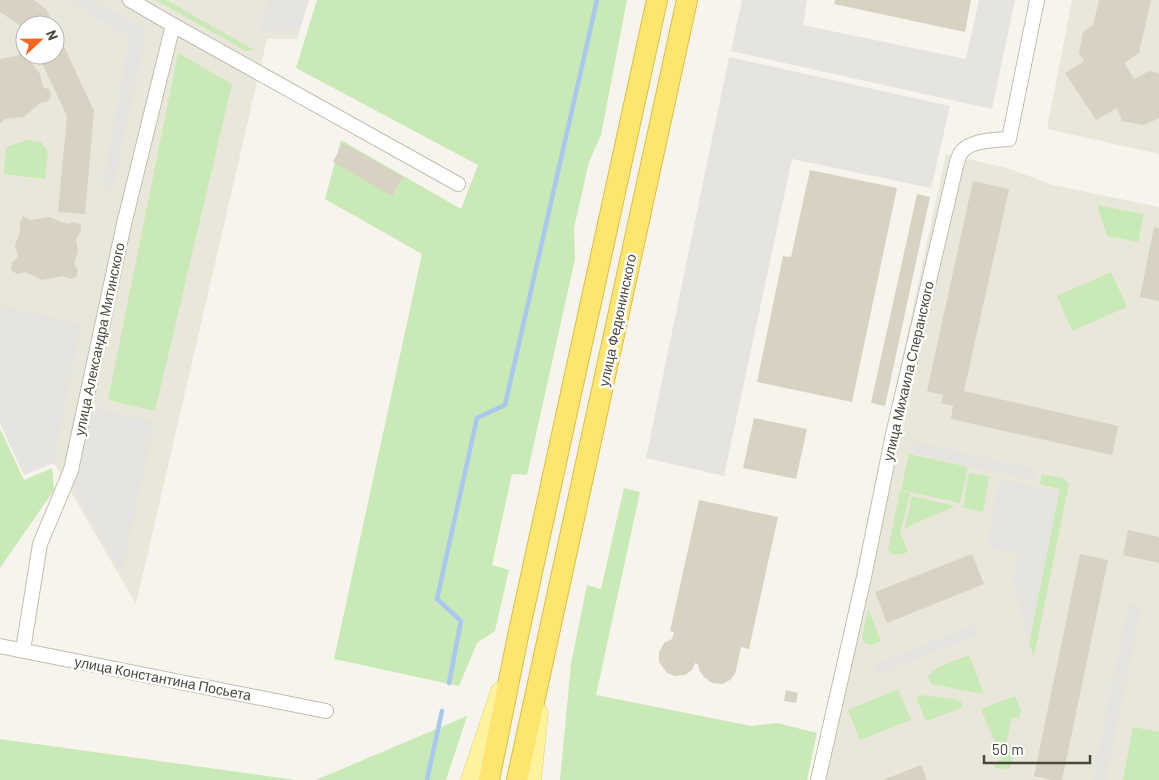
<svg xmlns="http://www.w3.org/2000/svg" width="1159" height="780" viewBox="0 0 1159 780" font-family="Barlow,sans-serif">
  <rect width="100%" height="100%" fill="#f6f4ec"/>
  <!-- residential -->
  <path fill="#e9e7da" fill-rule="evenodd" d="M0,0h309l-12,39h-30l-131,565 -82,-141 -30,12 -24,-52zM25,25h30v30h-30z
    M1072,0h87v154l-112,-25z
    M946,154l61,14 46,17 106,22v573h-347z"/>
  <!-- green -->
  <path fill="#c9e9b6" d="M156,0h10l88,50 -8,1z
    M317,0h310l-26,135 -12,27 -15,66 1,31 -48,216 -15,-1 -20,91 17,5 -14,61 -18,12 -18,43 -125,-27 88,-405 -97,-55 16,-59 120,69 17,-44 -182,-97z
    M178,53l54,31 -77,327 -47,-11z
    M27,140l14,2 7,10 -3,27 -41,-5 2,-27z
    M1097,205l47,9 -6,28 -31,-6z
    M1111,272l16,35 -55,24 -15,-35z
    M0,429l24,51 28,-12 2,22 -54,78z
    M909,454l59,13 -8,36 -59,-13z
    M969,473l20,3 -6,36 -20,-4z
    M1042,474l21,4 6,6 -35,172 -5,-12 31,-155 -20,-5z
    M624,488l16,4 -44,203 155,31 26,-3 40,10 -10,47h-247l11,-116 16,-79 14,4z
    M900,491l10,2 -10,39 8,20c-7,2 -11,4 -17,1l-3,-4z
    M912,496l43,10 -50,22z
    M868,609l13,32 -10,4 -5,-1 -4,-6z
    M969,655l15,39 -53,-10 -3,-7c6,-11 29,-17 41,-22z
    M898,689l13,31 -51,20 -12,-30z
    M919,695l37,4 6,4 -1,5 -31,12h-5l-8,-22z
    M1015,696l6,15 -2,8 -7,-2 -6,27 10,3 -6,22 -14,-1 -3,-4 9,-5 -21,-50z
    M467,716l-21,64h-130z
    M1133,727l26,5v48h-36z
    M0,739l296,41h-296z"/>
  <!-- parking -->
  <path fill="#e5e4e0" d="M69,0h26l52,31 -34,159 -11,-1 27,-151z
    M269,0h40l-10,30 -40,2z
    M742,0h65l-4,25 163,34 13,-59h36l-23,109 -261,-58z
    M729,57l221,49 -19,82 -139,-29 -68,317 -78,-18z
    M0,305l81,19 -27,139 -30,12 -24,-52z
    M86,406l69,15 -33,153 -56,-98z
    M913,441l124,29 -3,11 -124,-29z
    M999,479l60,12 -30,149 -17,-59 7,-28 -32,-6z
    M1129,602l13,3 -36,175h-13z
    M974,624l4,10 -100,41 -4,-10z"/>
  <g fill="none" stroke-linecap="round" stroke-linejoin="round">
    <!-- stream -->
    <path stroke="#aac7f0" stroke-width="4.5" d="M449,683l12,-62 -24,-22 40,-181 28,-13 92,-405
      M427,780l15,-69"/>
  </g>
  <!-- building -->
  <path fill="#d7d2c1" d="M0,0h34l12,9 8,16h-29v4l-25,-17z
    M835,0h136l-6,32 -131,-28z
    M1099,0h52l-12,53 -15,10 10,16 15,-8 10,2v45l-15,7 -22,-4 -5,-13 -21,12 -31,-47 19,-12 -5,-8 4,-21 10,-7z
    M55,27l39,84 -9,103 -27,-2 9,-96 -29,-61h17z
    M22,51h3v4h9l-2,9 8,10 3,13 7,3 1,7 -4,5 -7,1 -16,14 -19,2 -5,5v-65l17,-3z
    M343,143l60,34 -11,19 -59,-34z
    M810,170l87,18 -45,214 -95,-20 26,-126 8,1z
    M973,181l36,8 -45,202 154,35 -6,29 -161,-36 2,-13 -12,-3 2,-8 -16,-4z
    M917,194l13,3 -45,209 -14,-3z
    M23,216l7,4 19,-3 18,7 7,-2 7,3v7l-5,7 2,12 -4,13 4,6 -2,7 -6,2 -7,-3 -21,4 -17,-8 -8,2 -6,-4 1,-8 6,-4 -3,-13 5,-13v-9z
    M1154,227l5,1v73l-19,-4z
    M754,418l53,11 -11,50 -53,-11z
    M699,500l79,17 -29,132 -8,-2 -6,27 -5,6 -8,4 -10,-1 -8,-6 -5,-7 -1,-6 -3,-1 -3,7 -7,5 -10,1 -8,-3 -8,-11v-10l5,-9 8,-4 2,-7 -4,-1z
    M1128,530l31,7v26l-36,-8z
    M972,554l12,30 -97,39 -12,-31z
    M1080,554l28,6 -46,220h-10l-18,-4z
    M786,690l12,3 -2,10 -12,-2z
    M921,765l6,15h-44z"/>
  <g fill="none" stroke-linecap="round" stroke-linejoin="round">
    <defs>
      <path id="minor" d="M130,0l43,25 285,159
        M0,646l326,65
        M23,650l17,-106 31,-74 53,-246 49,-199
        M818,780l46,-203 29,-143 63,-268c1,-4 2,-8 4,-12 8,-14 34,-14 49,-15l28,-139"/>
      <path id="major" d="M470,780l30,-89
        M532,780l7,-67"/>
      <path id="highway" d="M489,780l29,-144 139,-636
        M517,780l170,-780"/>
    </defs>
    <!-- minor casing -->
    <use href="#minor" stroke="#c1beae" stroke-width="16"/>
    <!-- major casing -->
    <use href="#major" stroke="#e3d46c" stroke-width="19"/>
    <!-- highway casing -->
    <use href="#highway" stroke="#dcbe3f" stroke-width="22"/>
    <!-- minor -->
    <use href="#minor" stroke="#fff" stroke-width="14"/>
    <!-- major -->
    <use href="#major" stroke="#fdf29d" stroke-width="18"/>
    <!-- highway -->
    <use href="#highway" stroke="#fce670" stroke-width="20"/>
  </g>
  <g text-anchor="middle" dominant-baseline="central" stroke-width="5" stroke-linejoin="round" paint-order="stroke">
    <!-- street labels -->
    <g font-size="14" fill="#4a4739" stroke="#fff">
      <text transform="translate(617 320) rotate(-78)">улица Федюнинского</text>
      <text transform="translate(99 339) rotate(-78)">улица Александра Митинского</text>
      <text transform="translate(908 371) rotate(-77)">улица Михаила Сперанского</text>
      <text transform="translate(163 678) rotate(11)">улица Константина Посьета</text>
    </g>
  </g>
  <!-- north arrow -->
  <g transform="translate(40 40) rotate(68)"><circle r="24" fill="#ffffff" stroke="#b7b5b0"/>
  <path d="M0-4L9 19L0 12L-9 19Z" fill="#f76621"/>
  <text y="-8" font-size="14" font-weight="bold" text-anchor="middle" fill="#4a4739">N</text>
  </g>
  <!-- scale -->
  <path d="M984 755v8h106v-8" fill="none" stroke="#4a4739" stroke-width="2.5"/>
  <text x="992" y="755" font-size="15" fill="#4a4739" stroke="#ffffff" stroke-width="4" paint-order="stroke">50 m</text>
</svg>
